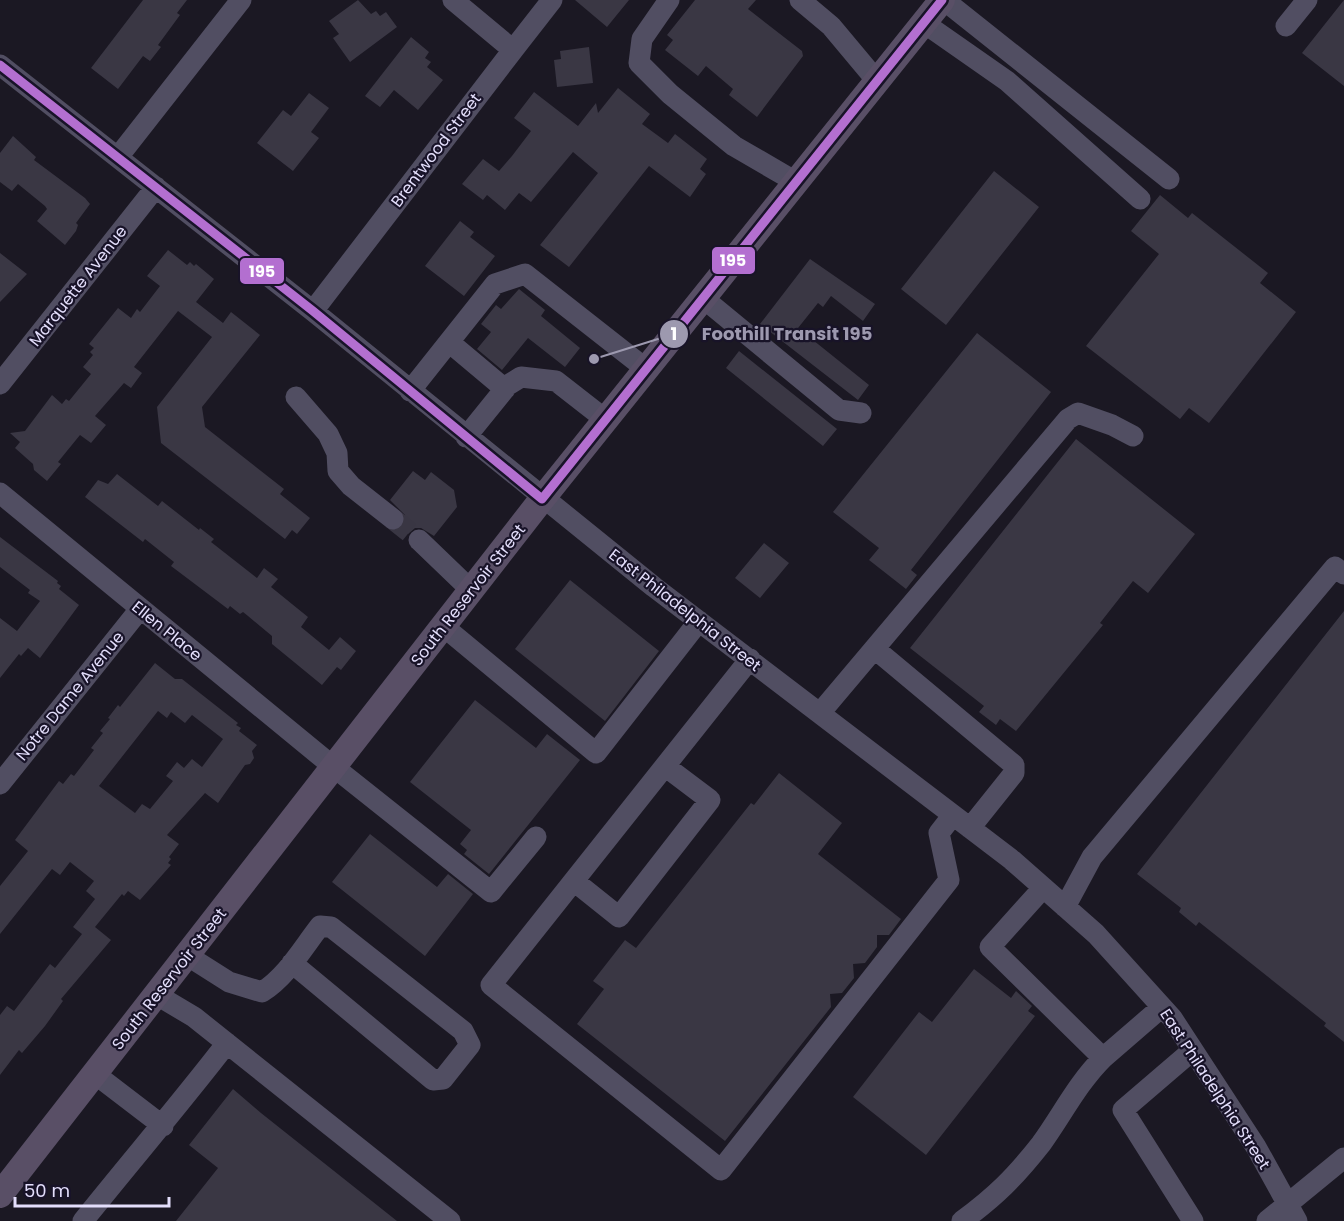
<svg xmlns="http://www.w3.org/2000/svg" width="1344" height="1221" viewBox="0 0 1344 1221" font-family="Poppins,sans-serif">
  <rect width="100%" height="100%" fill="#1b1823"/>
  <!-- building -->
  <path fill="#3a3744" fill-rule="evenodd" d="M143,0h44l-10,13 3,2 -22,30 3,2 -11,14 -7,-5 -25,33 -27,-21z
    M358,0l13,14 5,-3 4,5 6,-4 11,15 -47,35 -17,-24 6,-4 -10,-13z
    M575,0h54l-22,27z
    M695,0h61l-8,9 54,42 1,5 -46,61 -28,-22 4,-6 -27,-23 -8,10 -33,-26 8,-10 -6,-5z
    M1344,0v86l-42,-33z
    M411,37l18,15 -4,6 6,4 -4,5 16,13 -25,30 -24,-20 -14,17 -15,-11z
    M589,47l4,36 -36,4 -3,-27 7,-1 -1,-8z
    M618,88l32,26 -8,10 26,19 7,-9 32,25 -7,10 6,5 -16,23 -41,-31 -80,101 -29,-22 58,-72 -25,-21 -42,50 -12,-9 -14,17 -18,-15 -4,5 -21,-16 21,-25 16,12 13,-15 19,-25 -17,-13 20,-26 44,34 18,-23 2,10z
    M309,93l20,15 -18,24 8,6 -26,33 -36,-28 26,-33 8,6z
    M13,136l23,21 -2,3 51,38 5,6 -14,19 2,2 -2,6 -11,14 -28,-24 10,-12 -2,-3 -27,-22 -6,7 -12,-9v-29z
    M994,171l45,36 -93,118 -45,-36z
    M1160,195l28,23 4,-5 76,60 -8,10 36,29 -87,111 -20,-15 -9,11 -94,-73 73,-92 -28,-23z
    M460,221l14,11 -4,5 25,19 -31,40 -39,-30z
    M168,250l19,15 3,-3 4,4 2,-2 18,15 -18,23 27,21 8,-11 29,23 -58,72 3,20 79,62 -4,5 30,24 -13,16 -5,-4 -7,9 -124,-96 -4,-36 55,-70 -34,-26 -44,56 8,6 -11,15 -7,-5 -29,33 11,9 -15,18 -11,-8 -22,27 3,2 -14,17 -13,-11 -1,-6 -18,-16 5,-6 -10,-9 15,-2 27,-36 10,9 4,-5 3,2 22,-27 -8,-7 10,-12 -3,-3 4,-4 -5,-4 29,-36 13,10 6,-9 3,3 20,-26 -13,-10z
    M0,253l27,21 -27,28z
    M810,259l65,45 -12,17 -32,-25 -8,11 -5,-4 -20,25 71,57 -11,15 -98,-76z
    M519,289l26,21 -4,6 39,32 -15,19 -37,-29 -26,32 -25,-21 14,-17 -10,-8 15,-19 5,4z
    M977,333l74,59 -140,178 6,5 -11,14 -37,-29 10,-12 -46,-36z
    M739,351l98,78 -14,17 -97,-78z
    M1076,439l119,95 -47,59 -15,-12 -33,42 3,2 -87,106 -16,-12 -4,6 -17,-13 5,-6 -74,-58z
    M413,471l12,9 6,-8 23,18 3,17 -23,29 -13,-8h-6l-7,6 -7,-5 4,-8v-6l-15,-15z
    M117,474l41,32 4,-5 37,29 1,-2 14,11 -3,3 46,36 7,-10 14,11 -7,8 37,30 -7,10 28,23 11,-13 16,14 -15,19 -4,-3 -15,18 -50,-41v-8l-24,-20 -5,-4 -3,2 -10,-8 -2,3 -57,-43 3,-4 -29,-23 -2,3 -58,-45 13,-17 10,4z
    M0,537l58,44 -1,2 4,3 -2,3 20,16 -39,53 -12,-10 -7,8 -2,-2 -19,24v-60l17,13 23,-30 -12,-8 2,-3 -30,-23z
    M764,543l25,20 -29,35 -25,-20z
    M570,580l89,71 -54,70 -90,-72z
    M1344,611v431l-20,-16 2,-3 -127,-101 -3,4 -17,-14 2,-4 -44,-34z
    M155,663l20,16h7l56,44 -2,2 5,3 -2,3 18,14 -5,6 2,7 -4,6 -5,1 -27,38 -13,-10 -38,42 12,9 -10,13 2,2 -3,4 3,2 -31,35 -12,-9 -4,5 -2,-2 -27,33 16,13 -50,59 2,2 -18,25 -23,27 -3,-3 -19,25v-60l7,-9 7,5 36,-47 5,4 27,-34 -9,-7 22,-28 -9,-8 8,-10 -24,-19 -10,13 -8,-6 -52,65v-48l28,-35 -13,-11 44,-59 4,3 8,-10 3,2 20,-26 -3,-2 12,-15 -3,-2 10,-12 -2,-1 10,-13 2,2zM158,711l9,7 4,-6 14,11 7,-8 31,24 -21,28 -10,-8 -8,9 -7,-6 -11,14 7,5 -23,28 -8,-5 -7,9 -36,-27z
    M475,700l61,48 11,-14 33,26 -91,114 -25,-20 3,-4 -7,-6 11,-14 -61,-48z
    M779,773l63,50 -24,31 83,65 -12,16h-12v12l-12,16 -12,1 1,14 -12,15 -12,1 1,13 -106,134 -148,-117 27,-35 -11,-8 32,-41 11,8 115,-145 3,2z
    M370,834l67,53 11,-13 25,20 -48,62 -93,-74z
    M974,969l37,29 5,-7 16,15 -4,5 7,5 -109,139 -73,-58 66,-85 13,10z
    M233,1089l28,24 136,108h-221l42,-53 -29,-23z"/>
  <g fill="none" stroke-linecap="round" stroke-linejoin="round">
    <!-- minor-tunnel -->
    <path stroke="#393643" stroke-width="21" stroke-dasharray="21 10" stroke-linecap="butt" d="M393,519l26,21"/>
    <!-- minor -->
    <path stroke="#514e62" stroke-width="21" d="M669,0l-27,39 -3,24 31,31 64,52 62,36
      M800,0l31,26 46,55
      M944,0l225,179
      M924,23l83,58 133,118
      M1286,26l21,-26
      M513,50l39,-50
      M0,65l313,246 341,276 358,273 84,74 76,84 84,129 41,74
      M118,157l123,-157
      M703,298l136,112 22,3
      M313,311l200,-261 -60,-50
      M449,342l56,47
      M0,384l156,-197
      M410,391l85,-107 30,-10 121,95
      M296,397l32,37 9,19 1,18 13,15 42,33
      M466,437l42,-52 13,-8 35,4 50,39
      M0,493l335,275 156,124 45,-55
      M419,540l52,50
      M443,626l153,127 103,-132
      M875,649l139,116v8l-44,55
      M750,659l-259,326 230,185 228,-290 -10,-47 14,-18
      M820,713l248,-294 10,-6 34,12 21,11
      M0,784l140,-175
      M574,881l45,36 91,-117 -45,-34
      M1043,888l-53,59 113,111 59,-51
      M1065,907l27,-50 243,-290 9,7
      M188,956l41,26 33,10c25,-16 40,-43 58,-66l11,1 132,104 7,14 -27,34 -10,1 -141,-117
      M157,995l37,22 256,204
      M1193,1050l-70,60 70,111
      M95,1074l68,52
      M83,1221c48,-60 97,-117 144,-178
      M962,1221c34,-25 53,-44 79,-77 21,-29 36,-60 62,-86
      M1267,1221l77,-63"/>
    <!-- major -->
    <path stroke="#594f66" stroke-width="26" d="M0,1195l542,-696 400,-499"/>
    <defs>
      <path id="bus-1" d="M0,65l313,246 229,188 400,-499"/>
    </defs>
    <!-- bus-1 casing -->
    <use href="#bus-1" stroke="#181328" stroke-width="14"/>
    <!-- bus-1 -->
    <use href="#bus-1" stroke="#b36fd0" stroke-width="9"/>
  </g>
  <g text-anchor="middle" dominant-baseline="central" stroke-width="4.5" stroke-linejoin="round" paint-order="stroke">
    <!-- street labels -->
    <g font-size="16" fill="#e3defb" stroke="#181328">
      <text transform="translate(436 150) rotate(-53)">Brentwood Street</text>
      <text transform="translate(78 286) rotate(-52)">Marquette Avenue</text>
      <text transform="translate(468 595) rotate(-52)">South Reservoir Street</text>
      <text transform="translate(685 610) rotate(38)">East Philadelphia Street</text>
      <text transform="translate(167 631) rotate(39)">Ellen Place</text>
      <text transform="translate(70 696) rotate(-51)">Notre Dame Avenue</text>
      <text transform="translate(169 979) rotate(-52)">South Reservoir Street</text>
      <text transform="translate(1215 1089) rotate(57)">East Philadelphia Street</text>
    </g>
  </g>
  <!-- callouts -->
  <path fill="none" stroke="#9d99af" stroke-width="2" d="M594 359L674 334"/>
  <g fill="#9d99af" stroke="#181328" stroke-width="2">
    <circle cx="594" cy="359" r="6"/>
    <circle cx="674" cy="334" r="15"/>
  </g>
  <g font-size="18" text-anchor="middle" font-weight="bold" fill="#fff">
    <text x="674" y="340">1</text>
  </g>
  <g font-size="18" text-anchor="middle" font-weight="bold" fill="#9d99af" stroke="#181328" stroke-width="4.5" stroke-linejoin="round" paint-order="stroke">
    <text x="787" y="340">Foothill Transit 195</text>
  </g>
  <g stroke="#181328" stroke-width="2">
    <rect x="711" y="246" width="45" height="29" rx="6" fill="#b36fd0"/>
    <rect x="239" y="257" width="46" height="28" rx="6" fill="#b36fd0"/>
  </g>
  <g font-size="16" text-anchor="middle" font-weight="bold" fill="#fff">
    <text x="733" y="266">195</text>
    <text x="262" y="277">195</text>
  </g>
  <!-- scale -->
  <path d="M15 1197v9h154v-9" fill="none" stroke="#e3defb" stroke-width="3"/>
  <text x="24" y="1197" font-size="18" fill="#e3defb" stroke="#181328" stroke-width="4.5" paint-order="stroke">50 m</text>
</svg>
